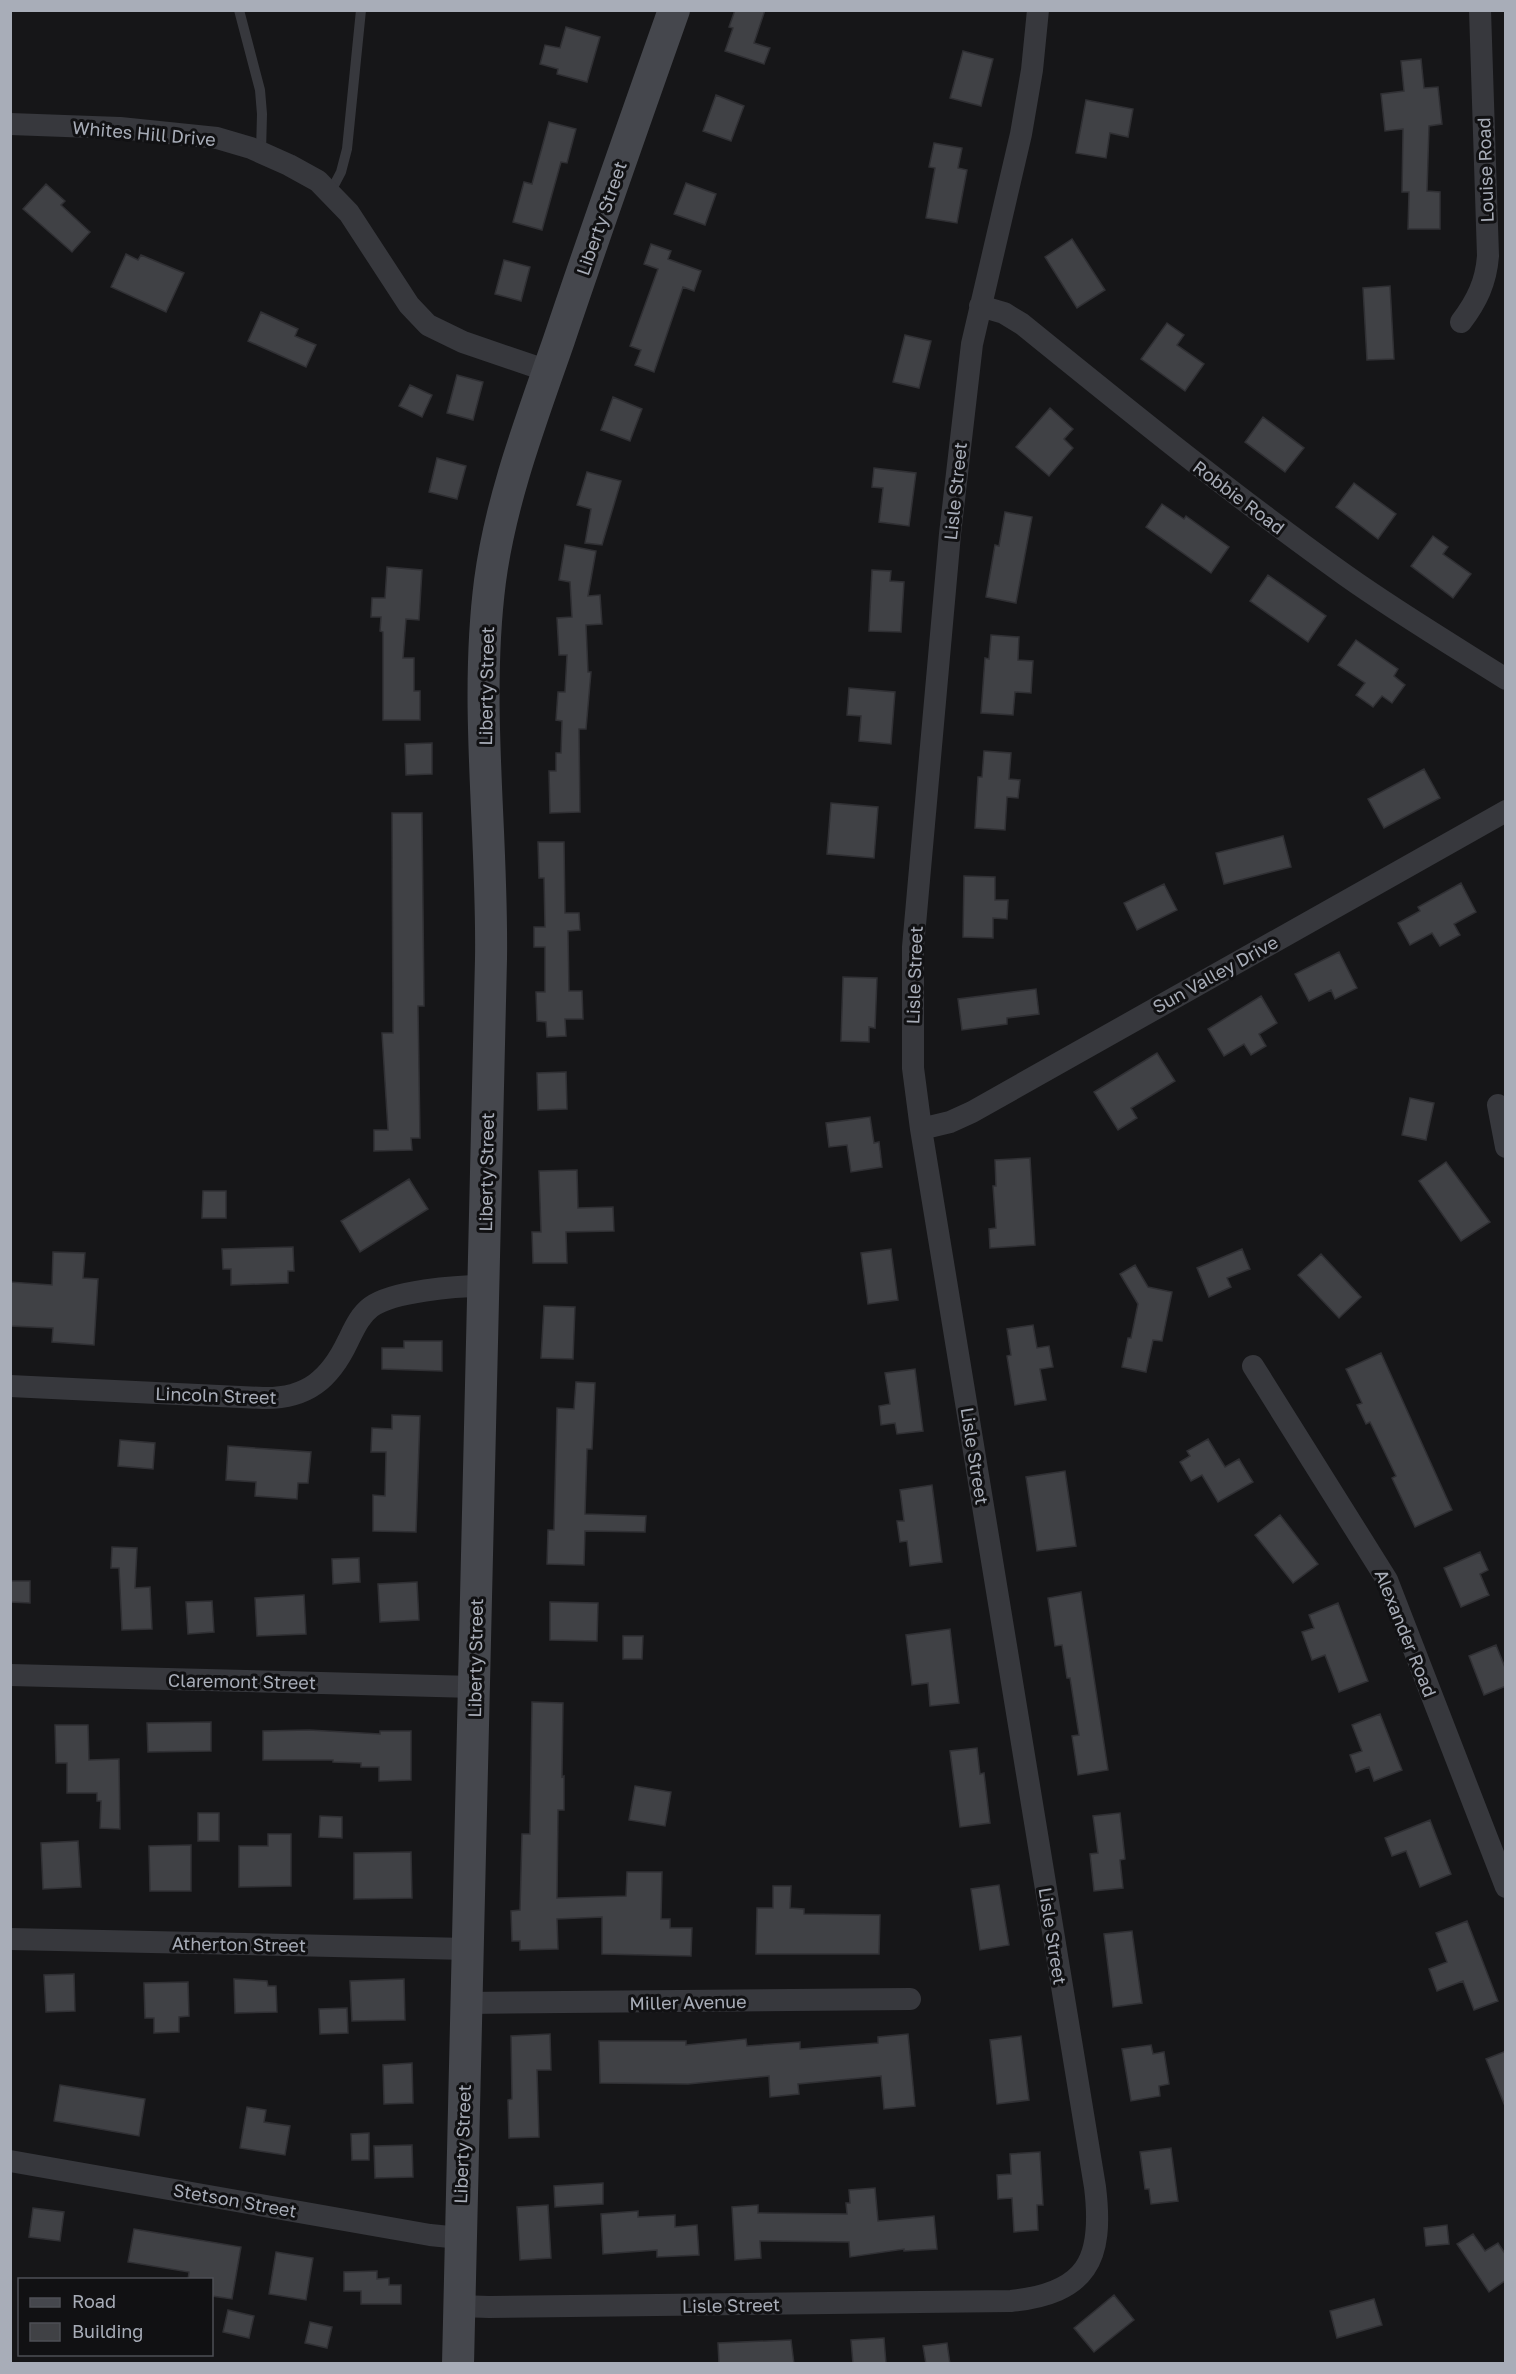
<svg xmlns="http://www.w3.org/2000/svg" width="1516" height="2374" viewBox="0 0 1516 2374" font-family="'Golos Text',sans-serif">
  <rect width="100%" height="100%" fill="#161618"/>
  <!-- building -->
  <path fill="#404145" stroke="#303034" stroke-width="1.5" d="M735,10h30l-11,33 16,5 -6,16 -39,-13 8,-23 -4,-1z
    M566,27l34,10 -13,45 -30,-8 1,-5 -18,-5 5,-19 15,3z
    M963,51l30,8 -12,47 -31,-8z
    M1421,59l3,29 14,-1 4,37 -13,2 -2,65 13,1v37h-32l1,-37h-7l1,-63 -18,2 -4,-37 23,-3 -3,-30z
    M716,95l28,11 -13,35 -28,-10z
    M1086,100l47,9 -5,28 -18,-4 -4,25 -30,-5z
    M549,122l27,7 -9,34 -6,-1 -19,68 -29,-8 11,-40 8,2z
    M934,143l28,5 -4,20 9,2 -10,53 -31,-5 9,-50 -6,-1z
    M686,183l30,11 -11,31 -31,-11z
    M46,184l19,17 -4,4 29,27 -18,20 -49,-43z
    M1072,239l33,51 -28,18 -32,-51z
    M651,244l20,7 -3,8 33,12 -7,20 -11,-4 -29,85 -19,-7 6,-15 -11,-4 28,-77 -14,-5z
    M126,254l12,6 3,-5 43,18 -18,39 -55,-25z
    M504,260l26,7 -9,34 -26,-7z
    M1390,286l4,73 -27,1 -4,-72z
    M261,312l37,17 -3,7 21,9 -10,22 -58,-26z
    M1167,323l17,12 -7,10 27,19 -19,27 -44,-32z
    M905,335l26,6 -12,47 -26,-6z
    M457,375l26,7 -10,38 -26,-7z
    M410,385l22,10 -10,22 -23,-11z
    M613,397l29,12 -12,32 -29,-11z
    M1050,408l23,21 -9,10 9,9 -24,28 -33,-29z
    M1263,417l41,31 -19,24 -40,-30z
    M437,458l29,8 -9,33 -28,-7z
    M874,468l42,5 -7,53 -30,-4 4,-34 -11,-1z
    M587,472l34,9 -19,64 -17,-2 6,-34 -14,-4z
    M1354,483l42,31 -18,25 -42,-32z
    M1162,504l22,15 2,-3 43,31 -18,26 -65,-46z
    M1005,512l27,5 -16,86 -30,-6 9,-52 4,1z
    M1433,536l15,11 -5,7 28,20 -18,24 -42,-32z
    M565,545l31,6 -8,45 12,-1 2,29 -16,1 2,47h3l-5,57h-7l1,83 -30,1 -1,-42h7v-18h5l1,-32 -6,-1 2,-28h7l2,-37h-8l-2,-37 15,-1 -2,-35 -11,-2z
    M387,567l35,3 -3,50 -13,-1 -3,39h11v33h6v29h-37v-88l-3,-1 1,-14h-10l1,-19h13z
    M872,570l19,1 -1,10 14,1 -3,50 -32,-1z
    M1268,575l58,41 -18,26 -58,-41z
    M991,635l28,2 -1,23 15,1 -2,32 -16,-1 -2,23 -32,-2 4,-55 4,1z
    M1356,640l42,29 -4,7 11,9 -13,18 -10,-7 -9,11 -17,-12 9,-12 -27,-18z
    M849,688l46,4 -4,52 -32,-3 2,-25 -14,-1z
    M432,743v31l-26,1 -1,-31z
    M984,751l27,2 -2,26 11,1 -2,18 -11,-1 -2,33 -30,-2 3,-51h4z
    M1424,769l16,29 -56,30 -16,-29z
    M831,803l47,4 -4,51 -47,-4z
    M392,813h30l2,193h-6l2,132h-9l1,12 -38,1v-21h14l-6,-97h11z
    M1283,836l8,31 -67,17 -8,-31z
    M538,842h26l1,71h14l1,17 -12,1 1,60h13l1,28h-18l1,17 -19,1 -1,-15 -9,-1 -1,-29h9v-45h-11v-20h11l-1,-49h-5z
    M964,876l31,1v23h13l-1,19 -14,-1v20l-30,-1z
    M1461,883l15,29 -22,12 6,11 -20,11 -8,-13 -22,12 -12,-22 22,-12 -2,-4z
    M1164,884l13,26 -40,20 -13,-27z
    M1339,952l18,36 -22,11 -4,-9 -22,11 -14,-27z
    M843,977l34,1 -2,50 -6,-1v15l-28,-1z
    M1036,989l3,25 -32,4v6l-45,6 -4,-31z
    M1261,996l16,27 -18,11 7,12 -15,9 -7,-11 -20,12 -16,-27z
    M1157,1053l18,28 -44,27 6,10 -19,12 -24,-38z
    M566,1072l1,37 -29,1 -1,-37z
    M1410,1098l24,5 -8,37 -24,-5z
    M870,1117l4,26 5,-1 3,25 -31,5 -4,-27 -18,2 -3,-24z
    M1030,1158l5,87 -45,3 -1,-19 7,-1 -3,-42h3l-1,-26z
    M1446,1162l44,60 -29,19 -42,-60z
    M577,1170l1,38 35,-1 1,24 -48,1 1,31h-34l-1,-31h9l-2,-61z
    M409,1179l19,30 -68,43 -19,-31z
    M203,1191h23v27h-24z
    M293,1247l1,24h-6v12l-57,2v-16h-8l-1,-20z
    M891,1249l7,51 -30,4 -7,-51z
    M1242,1249l8,20 -23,9 4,9 -22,10 -12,-29z
    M53,1252l32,1 -2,25 15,1 -4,66 -42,-3 1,-14 -43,-2v-44l42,3z
    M1321,1254l40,43 -22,21 -41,-43z
    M1135,1265l13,22 24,5 -10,49 -9,-1 -7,32 -24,-5 6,-29h3l7,-34 -18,-30z
    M544,1306l31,1 -2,52 -32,-1z
    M1033,1325l4,23 12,-2 4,21 -13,2 6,31 -31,5 -8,-49 4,-1 -4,-26z
    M404,1341h38v30l-60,-2v-21h22z
    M1381,1353l71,157 -37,17 -23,-49 4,-2 -26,-54 -4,2 -9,-19 5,-2 -16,-34z
    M915,1369l8,62 -26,3 -2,-11 -14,2 -2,-19 11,-2 -5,-31z
    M576,1382l19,1 -3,66h-5l-2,65 61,2 -1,16 -60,-1 -1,34 -37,-1 1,-34h6l3,-122 17,1z
    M392,1415l28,1 -4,116 -43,-1v-36l12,1 1,-44h-15l1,-24 20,1z
    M1208,1439l17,28 14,-8 14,23 -35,20 -16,-27 -11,6 -11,-19 10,-6 -3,-5z
    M120,1440l35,3 -2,26 -35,-3z
    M228,1446l83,6 -3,31h-10l-1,16 -42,-3 1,-14 -30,-2z
    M1065,1471l11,75 -39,5 -11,-74z
    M932,1485l10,77 -32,4 -3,-25 -7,1 -3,-21h7l-4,-31z
    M1280,1515l38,49 -25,19 -38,-48z
    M112,1547l25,1 -2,40 15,-1 2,42 -30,1 -3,-62h-8z
    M1480,1552l8,18 -8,4 9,21 -28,12 -17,-39z
    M359,1558l1,24 -27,2 -1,-25z
    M10,1581h20v22l-20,-1z
    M417,1582l2,38 -39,2 -2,-38z
    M1081,1592l27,178 -30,5 -6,-39 7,-1 -9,-57h-3l-5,-33 -7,1 -7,-48z
    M304,1595l2,39 -49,2 -2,-38z
    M212,1601l2,31 -26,2 -2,-32z
    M550,1602l48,1 -1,38 -47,-1z
    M1338,1603l30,78 -29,11 -14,-37 -13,5 -10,-28 12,-4 -5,-13z
    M950,1629l9,74 -29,3 -2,-23 -16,2 -6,-50z
    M623,1636h20l-1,23h-19z
    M1496,1645l10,25v16l-22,9 -15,-39z
    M532,1702l31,1 -1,74 2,-1v34h-6l-1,88 69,-2 1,-24h35l-1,47h9v9h22l-1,28 -89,-2v-37l-45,2 1,30 -38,1v-9h-8l-1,-30 9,-1 2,-76h8z
    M1380,1714l22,56 -28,11 -5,-14 -13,5 -6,-17 12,-4 -10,-26z
    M211,1722v29l-63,1 -1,-29z
    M55,1725h33l1,35 30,-1 1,70 -20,-1 1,-27h-4v-8h-30v-30h-11z
    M309,1730l71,4v-3h31v49l-32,1v-14h-18v-4l-28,-1v-2h-70v-29z
    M977,1748l3,26 4,-1 6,50 -30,4 -10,-76z
    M635,1786l36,6 -6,34 -36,-6z
    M198,1813h21v28h-21z
    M1120,1813l5,46 -5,1 3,28 -29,3 -4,-37 8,-1 -5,-37z
    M320,1816l22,1v21l-23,-1z
    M1430,1820l21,54 -31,13 -14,-36 -14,5 -7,-18z
    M268,1834h23v52l-52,1v-41h29z
    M78,1841l3,46 -38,2 -2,-46z
    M191,1845v46h-41l-1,-45z
    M411,1852l1,46 -58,1v-46z
    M999,1885l10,60 -29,5 -9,-61z
    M773,1886h18l-1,22 14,1v5l76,1 -1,39h-123l1,-46h16z
    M1467,1921l31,80 -24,9 -11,-29 -26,10 -8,-22 18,-7 -11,-29z
    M1132,1931l10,72 -29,4 -9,-73z
    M74,1974l1,37 -29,1 -2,-37z
    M234,1979l33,2 1,5h8l1,26 -42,1z
    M404,1979l1,41 -53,1 -2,-40z
    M188,1982l1,34 -10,1v15l-25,1v-15h-9l-1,-35z
    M347,2008l1,25 -28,1 -1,-25z
    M550,2034l1,36h-14l2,67 -30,1 -1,-38 4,-1 -1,-63z
    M908,2034l7,72 -31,3 -3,-33 -83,8 1,10 -29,3 -1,-21 -81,8 -88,-1 -1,-42h87v4l60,-6 1,7 53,-4v7l78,-6v-6z
    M1021,2036l8,64 -32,4 -7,-64z
    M1151,2045l2,9 11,-2 5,32 -10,2 1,10 -29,5 -9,-52z
    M1506,2051v55h-1l-19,-47z
    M412,2063l1,40 -29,1 -1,-39z
    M60,2085l85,14 -6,37 -85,-15z
    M247,2107l19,3 -2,12 26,4 -5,29 -45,-7z
    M369,2133v27h-17l-1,-26z
    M412,2145l1,32 -38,1 -1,-32z
    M1171,2148l7,53 -27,3 -2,-15h-4l-5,-37z
    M1040,2152l3,53h-6l1,25 -24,2 -2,-34 -14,1 -1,-24 14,-1 -1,-20z
    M603,2183v21l-48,3 -1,-21z
    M875,2188l3,33 56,-5 3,33 -33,2v-2l-54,8 -1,-15 -89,-1 1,17 -26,2 -3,-53 26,-2v8l89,1 -1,-11h4l-1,-13z
    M548,2205l3,53 -31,2 -3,-53z
    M33,2208l31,4 -4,29 -31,-4z
    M638,2211v6l37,-2v12l22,-2 2,30 -42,2v-7l-54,4 -2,-40z
    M1447,2225l2,19 -23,2 -2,-18z
    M134,2229l107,18 -9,52 -20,-3v-16h-24l1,-8 -61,-10z
    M1473,2234l12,17 13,-8 8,12v25l-17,12 -32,-48z
    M276,2252l37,6 -7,42 -37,-6z
    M377,2271v8l12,-1v7h12v19h-40v-13h-17v-19z
    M1114,2295l20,25 -40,32 -20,-24z
    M1374,2299l8,26 -45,13 -7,-27z
    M228,2310l26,6 -5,22 -26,-6z
    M310,2322l22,5 -5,21 -22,-5z
    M884,2338l2,26h-33l-2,-24z
    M791,2340l3,24h-75l-1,-21z
    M947,2343l3,21h-24l-3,-18z"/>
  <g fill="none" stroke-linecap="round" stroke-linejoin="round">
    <!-- lane -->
    <path stroke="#37383d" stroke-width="10" d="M239,10l21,80 2,24 -1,38
      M330,193l11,-21 6,-23 14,-139"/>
    <!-- street -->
    <path stroke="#37383d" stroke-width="22" d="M10,124l110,4 97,10 34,10 38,17 29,16 31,32 60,92 19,20 35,17 85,29
      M980,306l24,7 18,11c106,86 212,172 323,251 52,37 107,70 161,104
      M1461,322c16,-21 25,-40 27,-66l-8,-246
      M1498,1105l8,42
      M921,1129l29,-7 22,-10 534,-301
      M1253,1366l134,214 119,307
      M10,1386l253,12c44,1 67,-19 85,-57 6,-12 12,-26 23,-34 22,-16 85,-21 112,-21
      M10,1675l464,12
      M10,1939l458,10
      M466,2003l444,-4
      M10,2161l420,74 30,3
      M459,2306l30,1 522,-6c76,-8 93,-41 84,-114l-174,-1058 -8,-61v-121l37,-413 22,-190 49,-210 11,-64 6,-60"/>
    <!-- secondary -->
    <path stroke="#45474d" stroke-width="32" d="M458,2364l33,-1405c2,-126 -17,-253 -1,-378 11,-83 42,-163 69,-241 37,-110 76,-220 115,-330"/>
  </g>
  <g text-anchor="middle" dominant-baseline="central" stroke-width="6" stroke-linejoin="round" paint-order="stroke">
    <!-- street labels -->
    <g font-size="18" fill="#a8adb8" stroke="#111113">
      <text transform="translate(144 133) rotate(5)">Whites Hill Drive</text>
      <text transform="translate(1485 170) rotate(-92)">Louise Road</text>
      <text transform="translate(601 218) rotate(-71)">Liberty Street</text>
      <text transform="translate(955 491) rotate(-84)">Lisle Street</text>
      <text transform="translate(1239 497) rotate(37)">Robbie Road</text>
      <text transform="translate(486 686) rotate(-89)">Liberty Street</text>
      <text transform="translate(1215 974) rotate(-29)">Sun Valley Drive</text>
      <text transform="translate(914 975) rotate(-88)">Lisle Street</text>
      <text transform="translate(486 1172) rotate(-89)">Liberty Street</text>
      <text transform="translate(216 1395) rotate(2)">Lincoln Street</text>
      <text transform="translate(975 1456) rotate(81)">Lisle Street</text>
      <text transform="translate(1406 1633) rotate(68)">Alexander Road</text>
      <text transform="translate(475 1658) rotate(-89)">Liberty Street</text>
      <text transform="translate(242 1681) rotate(1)">Claremont Street</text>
      <text transform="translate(1053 1936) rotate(81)">Lisle Street</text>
      <text transform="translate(239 1944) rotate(1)">Atherton Street</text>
      <text transform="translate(688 2002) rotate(-1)">Miller Avenue</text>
      <text transform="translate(462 2144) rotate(-88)">Liberty Street</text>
      <text transform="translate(235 2200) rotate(10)">Stetson Street</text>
      <text transform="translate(731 2305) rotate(-1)">Lisle Street</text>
    </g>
  </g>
  <!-- border -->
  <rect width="1516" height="2374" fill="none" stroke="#a8adb8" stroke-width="24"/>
  <!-- legend -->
  <rect x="18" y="2278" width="195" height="78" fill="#111113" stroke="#4d4f55" stroke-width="1.5"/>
  <rect x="30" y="2298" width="30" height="9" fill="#45474d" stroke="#4d4f55" stroke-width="1.5"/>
  <text x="72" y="2308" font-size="18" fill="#a8adb8">Road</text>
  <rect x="30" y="2323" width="30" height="18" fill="#404145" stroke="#4d4f55" stroke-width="1.5"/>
  <text x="72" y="2338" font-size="18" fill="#a8adb8">Building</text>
</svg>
